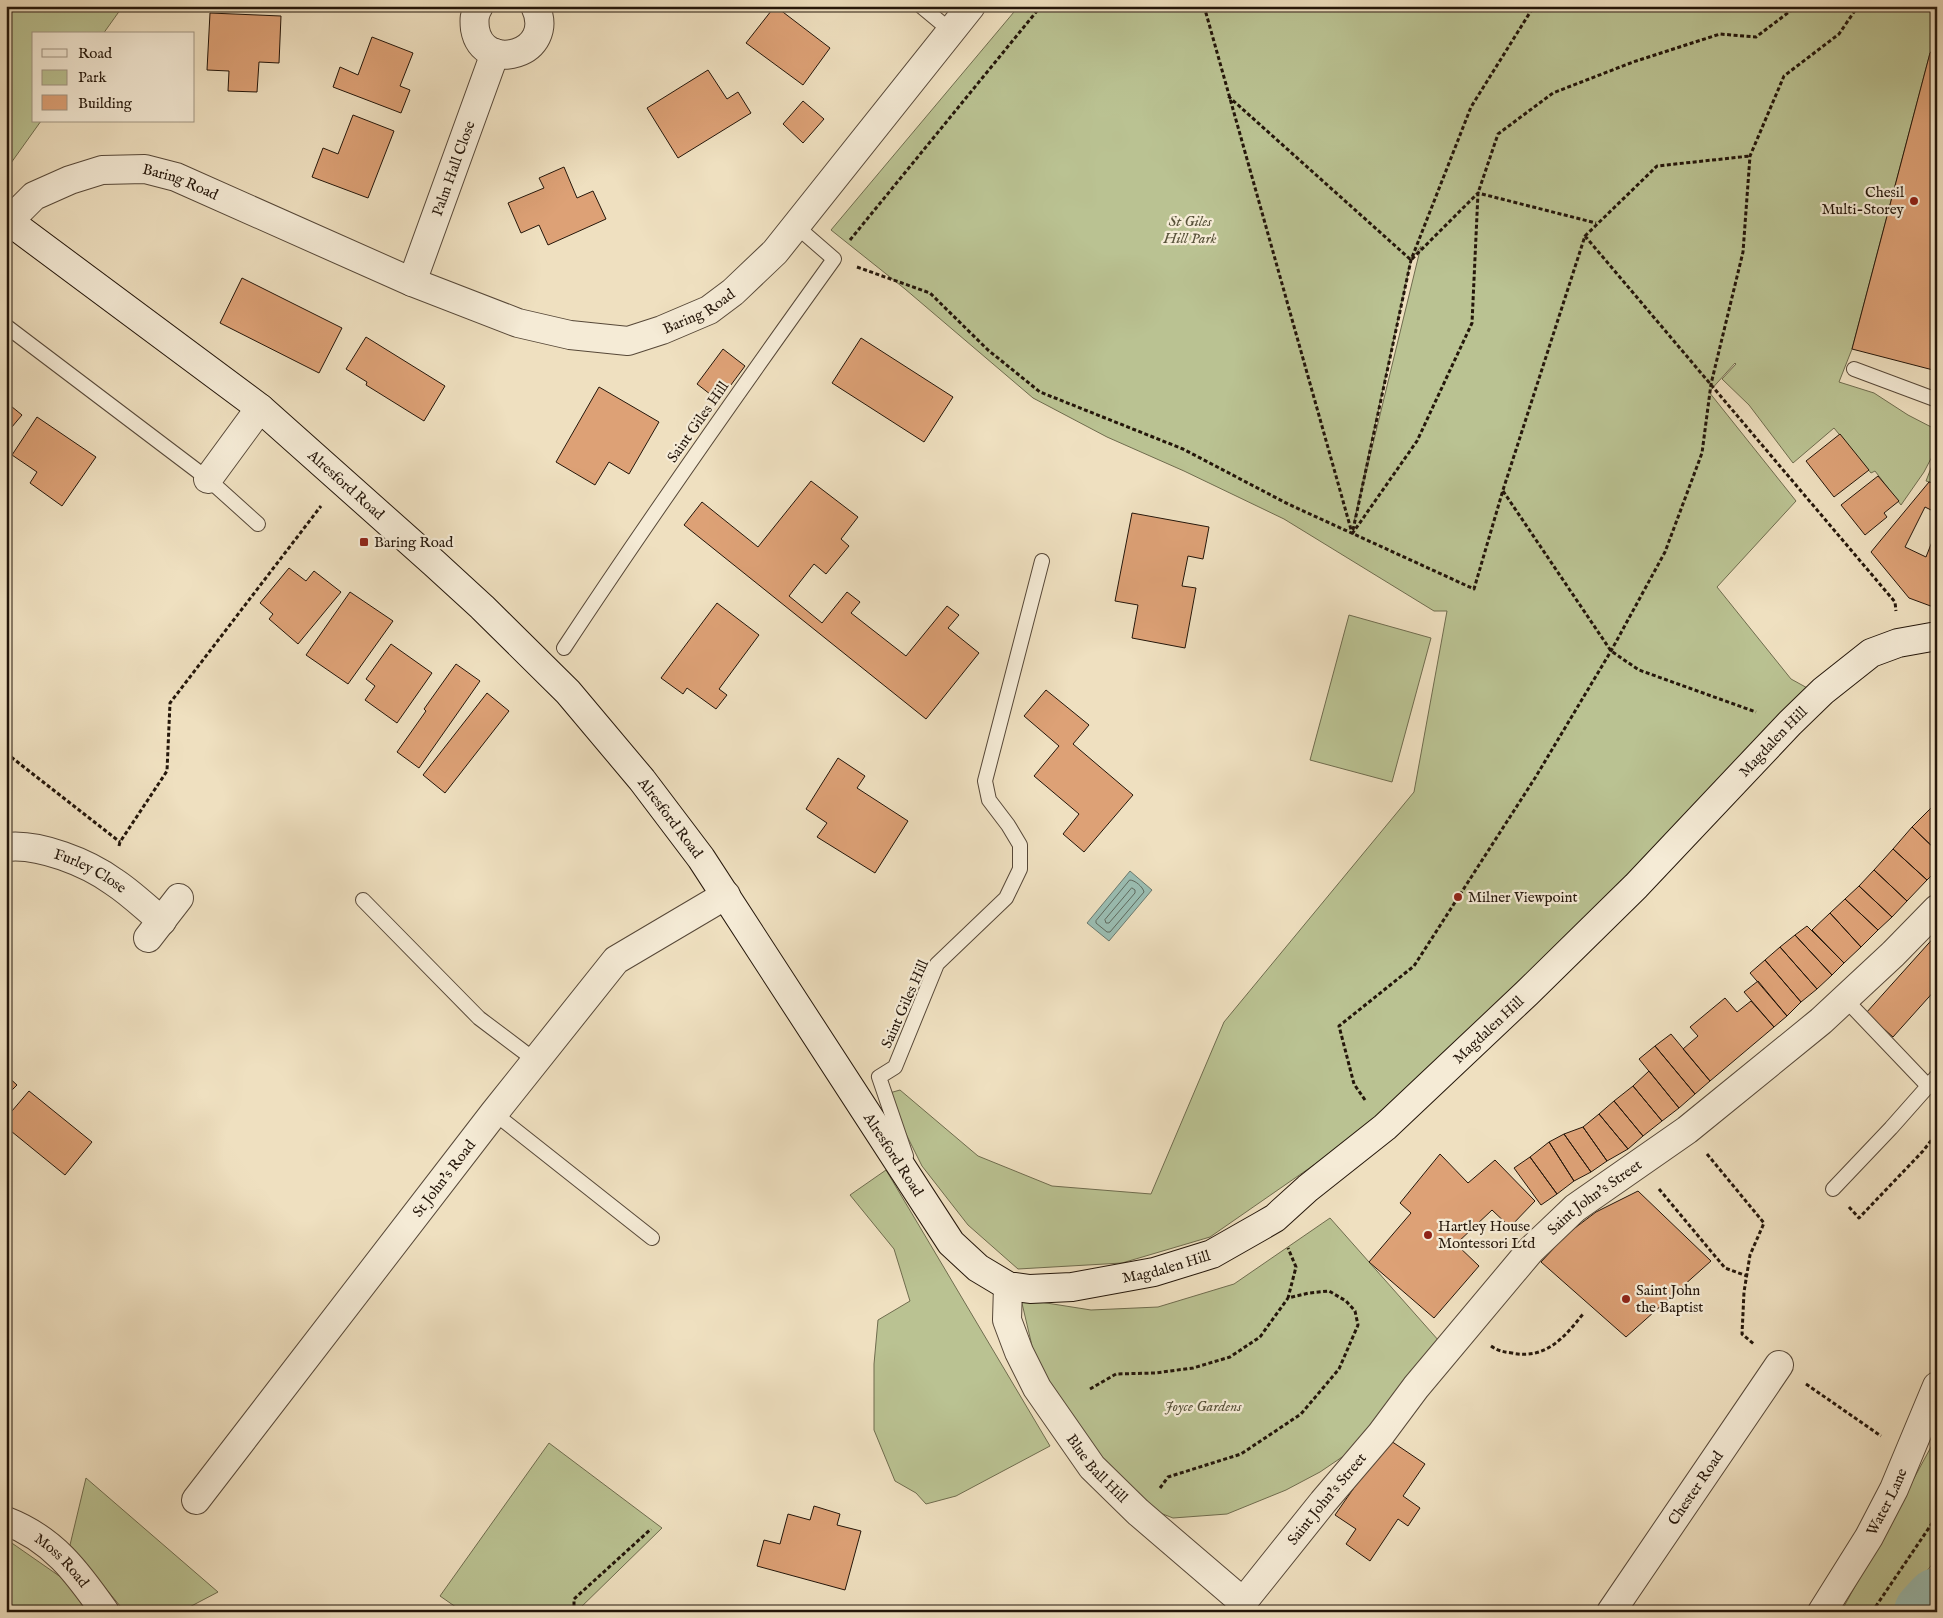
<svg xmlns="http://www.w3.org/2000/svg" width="1943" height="1618" viewBox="0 0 1943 1618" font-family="'IM FELL English',serif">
  <rect width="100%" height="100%" fill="#efe0c0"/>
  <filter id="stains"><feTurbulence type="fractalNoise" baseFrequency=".004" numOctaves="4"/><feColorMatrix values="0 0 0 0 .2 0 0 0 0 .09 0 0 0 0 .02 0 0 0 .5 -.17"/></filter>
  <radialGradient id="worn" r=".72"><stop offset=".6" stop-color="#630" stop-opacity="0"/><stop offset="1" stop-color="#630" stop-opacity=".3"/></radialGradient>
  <!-- green -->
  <path fill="#bac292" stroke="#6f6c4e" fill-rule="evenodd" d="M6,6h117l-20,28h-69v87h7l-30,42 -5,-3z
    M1019,6h918v39l-7,8 -78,296 -13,33 35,11 34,22 29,15v17l-13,25 -23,33 -26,-34 -4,2 -37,-45 -41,35 -44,-58 -27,-26 14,-15 -1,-1 -26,29 87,109 -79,86 74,92 29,16 -293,291 -180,156 -137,95 -88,26 -104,6 -50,-44 -46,-59 -36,-72 14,-4 78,66 74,30 99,8 73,-172 190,-230 33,-181h-13l-150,-92 -100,-48 -77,-34 -74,-39 -128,-109 -74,-59zM1421,246l-67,276 57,-262z
    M1933,463l4,1v20l-11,-3z
    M1349,615l82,23 -39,144 -82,-22z
    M886,1170l164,276 -94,50 -30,8 -10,-11 -21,-12 -21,-51v-66l4,-44 32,-19 -16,-52 -44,-54z
    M1330,1218l117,132 -96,101 -31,21 -34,18 -59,24 -54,4 -41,-16 -91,-118 -20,-85 70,11 67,-3 76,-23z
    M1937,1436v122l-42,54h-54z
    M549,1443l113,85 -86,84h-113l-23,-16z
    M86,1478l132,114 -38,20h-55l-55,-67z
    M6,1539l59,41 24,32h-83z"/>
  <!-- water -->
  <path fill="#9abdb2" stroke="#6b7a6f" d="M1130,871l22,19 -43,51 -22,-18z"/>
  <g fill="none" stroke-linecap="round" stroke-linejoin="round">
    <!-- shore -->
    <path stroke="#5f6a5e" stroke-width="1" d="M1130,880c5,0 13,7 14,12l-34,40h-3l-11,-9v-2z
      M1132,888l3,2v3l-26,30h-3l-1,-3z"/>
    <!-- river -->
    <path stroke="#9abdb2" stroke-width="64" d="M1926,1612l11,-12"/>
  </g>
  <!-- building -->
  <path fill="#dda176" stroke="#24160a" d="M775,6l55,42 -27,37 -57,-42z
    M210,13l71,3 -2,47 -20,-1 -2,30 -29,-1 1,-20 -22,-1z
    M372,37l41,16 -13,33 10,4 -9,23 -68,-26 7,-20 18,8z
    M1937,45v326l-85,-22 78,-296z
    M708,70l19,29 11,-7 13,21 -73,45 -31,-50z
    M803,101l21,18 -21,24 -20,-19z
    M353,115l41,16 -26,67 -56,-21 11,-29 15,6z
    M564,167l13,31 16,-7 13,28 -58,26 -9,-20 -18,8 -13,-30 36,-15 -5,-10z
    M242,278l100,50 -23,45 -99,-50z
    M366,337l79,49 -21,35 -58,-36 1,-3 -21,-13z
    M861,338l92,59 -29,45 -92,-59z
    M723,349l22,17 -26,35 -22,-17z
    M599,387l60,35 -30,52 -20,-12 -14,23 -39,-23z
    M6,402l16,13 -16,19z
    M37,417l59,40 -34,49 -32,-23 7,-11 -25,-17z
    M1840,434l29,36 -35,27 -28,-36z
    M1878,476l21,25 -15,12 3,4 -22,18 -24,-30z
    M811,481l47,36 -17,22 8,7 -23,28 -12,-10 -25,32 33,27 25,-31 13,10 -9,11 55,43 41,-50 12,9 -11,13 31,25 -53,66 -242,-194 18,-23 56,45z
    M1929,482l8,2v29l-12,-6 -20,40 21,10 11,-28 -1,79 -27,-10 -38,-46z
    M1132,513l77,14 -6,32 -15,-3 -6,30 14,2 -11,60 -53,-10 6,-33 -23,-4z
    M289,568l17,13 8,-10 27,21 -43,52 -29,-25 4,-5 -13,-11z
    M350,592l43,29 -45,63 -42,-29z
    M717,603l42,32 -40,54 8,6 -11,14 -29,-21 -4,6 -22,-16z
    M391,644l41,29 -35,50 -32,-23 10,-14 -9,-7z
    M456,664l24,17 -61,87 -22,-16 29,-41 -2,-2z
    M1046,690l43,35 -16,19 60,51 -49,57 -21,-18 16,-20 -45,-38 25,-30 -35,-30z
    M487,693l22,18 -64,82 -22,-18z
    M838,758l27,18 -8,12 51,33 -33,52 -58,-36 10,-14 -21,-14z
    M1937,802v49l-25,-24z
    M1912,827l25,24v19l-10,10 -34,-31z
    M1893,849l34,31 -20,21 -33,-31z
    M1874,870l33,31 -15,16 -33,-31z
    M1859,886l33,31 -14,13 -33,-31z
    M1845,899l33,31 -17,17 -31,-34z
    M1830,913l31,34 -17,16 -32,-33z
    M1807,926l37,37 -12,12 -37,-40z
    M1937,934v54l-44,49 -27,-24z
    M1795,935l37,40 -15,14 -37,-42z
    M1780,947l37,42 -16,13 -36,-42z
    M1765,960l36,42 -14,14 -37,-43z
    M1758,981l29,35 -13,11 -30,-35z
    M1725,998l12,14 14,-11 23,26 -64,54 -27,-32 15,-13 -8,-9z
    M1671,1034l39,47 -15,13 -40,-48z
    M1655,1046l40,48 -16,14 -40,-49z
    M1649,1071l30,37 -17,13 -29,-35z
    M6,1075l11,10 -11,11z
    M1633,1086l29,35 -19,15 -29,-35z
    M29,1091l63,51 -27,33 -59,-48v-9z
    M1614,1101l29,35 -15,13 -29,-35z
    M1599,1114l29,35 -21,12 -24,-34z
    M1583,1127l24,34 -16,11 -27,-38z
    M1564,1134l27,38 -17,9 -25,-39z
    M1549,1142l25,39 -17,13 -27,-37z
    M1440,1154l28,29 27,-23 40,41 -25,26 -18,-17 -36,34 23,22 -45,52 -65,-56 42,-49 -11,-10z
    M1530,1157l27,37 -16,11 -27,-37z
    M1638,1191l73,70 -85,76 -85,-75 26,-28 29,-22z
    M1388,1439l37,25 -22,32 17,12 -12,18 -10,-7 -28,42 -24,-17 10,-15 -21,-14z
    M814,1506l26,8 -3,11 24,6 -16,59 -88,-24 7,-26 16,4 8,-30 22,6z"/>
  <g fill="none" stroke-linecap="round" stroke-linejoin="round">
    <defs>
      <path id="lane" d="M921,6l30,25
        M6,326l202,153 50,45
        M1854,369l83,31
        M564,648c87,-132 178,-261 270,-389l-38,-33
        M363,900l116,118 57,43
        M1845,999l83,87
        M494,1113l158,125
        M906,1156l-27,-79 16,-10 42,-103 69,-66 14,-29v-24l-12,-20 -19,-25 -4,-19 57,-220
        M1833,1189l58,-61 46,-52"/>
      <g id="street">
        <path d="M479,6c-5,8 -5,14 -4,23 8,46 83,25 60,-23"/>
        <path id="s1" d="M9,221l25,-25 36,-16 32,-10 43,-1 31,8 236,105 106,41 52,12 58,6 34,-11 47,-20 24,-18 42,-40 196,-246"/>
        <path id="s2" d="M412,282l83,-229"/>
        <path d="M208,479l52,-71"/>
        <path id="s3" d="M6,847c33,-4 82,16 108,35 17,11 32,26 48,39"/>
        <path d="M148,938l31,-40"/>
        <path id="s4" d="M1008,1286l-1,34 12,32 18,36 55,79 46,45 105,90"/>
        <path id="s5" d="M196,1500l298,-387 122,-153 110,-65"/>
        <path id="s6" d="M6,1521c47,18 71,51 99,91"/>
        <path id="s7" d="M1238,1612l5,-10 80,-100 58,-68 35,-47 114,-136 45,-43 112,-78 134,-109 72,-67 44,-45"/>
        <path id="s8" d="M1611,1612l168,-247"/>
        <path id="s9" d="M1822,1612l47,-75 25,-48 43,-103"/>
      </g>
      <g id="secondary">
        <path id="s10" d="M6,219l254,189 174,155 48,44 86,85 74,88 59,78 250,385 27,25 30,18 22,3 42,-2 82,-15 58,-18 51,-29 12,-7 33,-30 77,-61 142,-134 109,-107 154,-163 33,-32 48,-38 27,-10 39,-7"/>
      </g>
    </defs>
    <!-- lane casing -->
    <use href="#lane" stroke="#574838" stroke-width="16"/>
    <!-- street casing -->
    <use href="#street" stroke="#574838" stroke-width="30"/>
    <!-- secondary casing -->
    <use href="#secondary" stroke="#24160a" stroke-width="30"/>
    <!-- path -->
    <path stroke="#24160a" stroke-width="3" stroke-dasharray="4 2.5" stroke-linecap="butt" d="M1204,6l148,527
      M1228,96l183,164 67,-67 118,30
      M1585,236l310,366 1,9
      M850,240l191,-234
      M857,267l73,26 58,57 52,42 143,57 105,55 186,85 29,-99 82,-254 72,-70 93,-10
      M1503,491l108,160 28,19 117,42
      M1353,530l58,-270 60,-153 63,-101
      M1352,534l65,-93 55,-118 6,-130 20,-59 55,-41 80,-31 87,-28 36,3 41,-31
      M6,753l114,89
      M119,846l1,-4 47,-71 3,-68 151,-197
      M1365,1100l-11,-16 -15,-58 75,-60 121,-188 76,-127 54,-99 37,-99 9,-69 32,-132 7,-96 34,-80 55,-42 19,-28
      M1707,1154l57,69 -14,32 -6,37 -2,42 13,11
      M1659,1189l66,79 22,8
      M1849,1207l10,11 64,-67 14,-18
      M1491,1346c7,5 13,6 21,7 33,7 52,-15 71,-39
      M1806,1384l75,52
      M1090,1389l26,-15 39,-1 38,-5 37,-11 30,-20 28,-39
      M1160,1488l8,-11 73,-23 60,-40 38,-45 19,-44 -3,-14 -9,-10 -17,-10 -20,2 -21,5 8,-31 -8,-19
      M574,1612v-13l77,-70
      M1872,1612l65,-96"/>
    <!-- lane -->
    <use href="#lane" stroke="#f5ebd6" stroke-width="14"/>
    <!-- street -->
    <use href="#street" stroke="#f5ebd6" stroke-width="28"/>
    <!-- secondary -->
    <use href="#secondary" stroke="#f5ebd6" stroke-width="28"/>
  </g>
  <!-- markers -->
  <g fill="#8f2418" stroke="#f5ebd6" stroke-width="2">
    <circle cx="1914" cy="201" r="5"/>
    <rect x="359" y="537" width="10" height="10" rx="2.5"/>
    <circle cx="1458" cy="897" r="5"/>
    <circle cx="1428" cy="1235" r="5"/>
    <circle cx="1626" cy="1299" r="5"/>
  </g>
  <g text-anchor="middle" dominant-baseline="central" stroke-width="4.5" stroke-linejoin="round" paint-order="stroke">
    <!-- street labels -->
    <g font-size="15" fill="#24160a" stroke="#f5ebd6">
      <text stroke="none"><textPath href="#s2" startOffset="121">Palm Hall Close</textPath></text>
      <text stroke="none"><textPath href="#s1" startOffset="189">Baring Road</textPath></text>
      <text stroke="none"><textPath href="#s1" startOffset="744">Baring Road</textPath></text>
      <text transform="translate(698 422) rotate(-55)">Saint Giles Hill</text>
      <text stroke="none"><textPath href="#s10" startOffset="432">Alresford Road</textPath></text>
      <text stroke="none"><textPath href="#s10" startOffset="2450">Magdalen Hill</textPath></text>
      <text stroke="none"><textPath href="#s10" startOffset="898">Alresford Road</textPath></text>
      <text stroke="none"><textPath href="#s3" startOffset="89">Furley Close</textPath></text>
      <text transform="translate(905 1004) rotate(-66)">Saint Giles Hill</text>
      <text stroke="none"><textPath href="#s10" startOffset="2045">Magdalen Hill</textPath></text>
      <text stroke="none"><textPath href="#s10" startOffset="1302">Alresford Road</textPath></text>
      <text stroke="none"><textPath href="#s5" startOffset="406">St John's Road</textPath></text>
      <text stroke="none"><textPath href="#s7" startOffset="549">Saint John's Street</textPath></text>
      <text stroke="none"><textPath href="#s10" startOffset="1640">Magdalen Hill</textPath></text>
      <text stroke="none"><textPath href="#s4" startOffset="209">Blue Ball Hill</textPath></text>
      <text stroke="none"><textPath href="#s8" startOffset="150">Chester Road</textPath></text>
      <text stroke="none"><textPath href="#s7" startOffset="144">Saint John's Street</textPath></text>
      <text stroke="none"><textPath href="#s9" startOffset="128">Water Lane</textPath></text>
      <text stroke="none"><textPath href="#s6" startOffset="69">Moss Road</textPath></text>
    </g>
    <!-- poi labels -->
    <g font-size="15" fill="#24160a" stroke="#f5ebd6" text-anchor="start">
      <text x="1904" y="192" text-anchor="end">Chesil<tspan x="1904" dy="17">Multi-Storey</tspan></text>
      <text x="374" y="542">Baring Road</text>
      <text x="1468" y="897">Milner Viewpoint</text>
      <text x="1438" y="1226">Hartley House<tspan x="1438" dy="17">Montessori Ltd</tspan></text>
      <text x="1636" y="1290">Saint John<tspan x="1636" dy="17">the Baptist</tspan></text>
    </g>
    <!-- park labels -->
    <g font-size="15" font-style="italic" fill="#58523a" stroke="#f5ebd6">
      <text x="1190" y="221">St Giles<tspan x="1190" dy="17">Hill Park</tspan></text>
      <text x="1203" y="1406">Joyce Gardens</text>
    </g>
  </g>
  <!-- margin -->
  <rect width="1943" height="1618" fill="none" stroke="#efe0c0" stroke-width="25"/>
  <rect x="8" y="8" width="1928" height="1603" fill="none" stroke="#24160a" stroke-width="2.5"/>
  <rect x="12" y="12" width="1918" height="1593" fill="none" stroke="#24160a"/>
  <!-- legend -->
  <rect x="32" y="32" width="162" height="90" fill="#f5ebd6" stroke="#a19684"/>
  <rect x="42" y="49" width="25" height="8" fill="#f5ebd6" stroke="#a19684"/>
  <text x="78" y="58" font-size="15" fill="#24160a">Road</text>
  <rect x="42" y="70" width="25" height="15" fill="#bac292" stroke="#a19684"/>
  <text x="78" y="82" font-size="15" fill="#24160a">Park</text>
  <rect x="42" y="95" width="25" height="15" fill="#dda176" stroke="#a19684"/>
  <text x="78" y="108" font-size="15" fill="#24160a">Building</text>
  <rect width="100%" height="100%" filter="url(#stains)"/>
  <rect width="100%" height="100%" fill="url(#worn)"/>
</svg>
